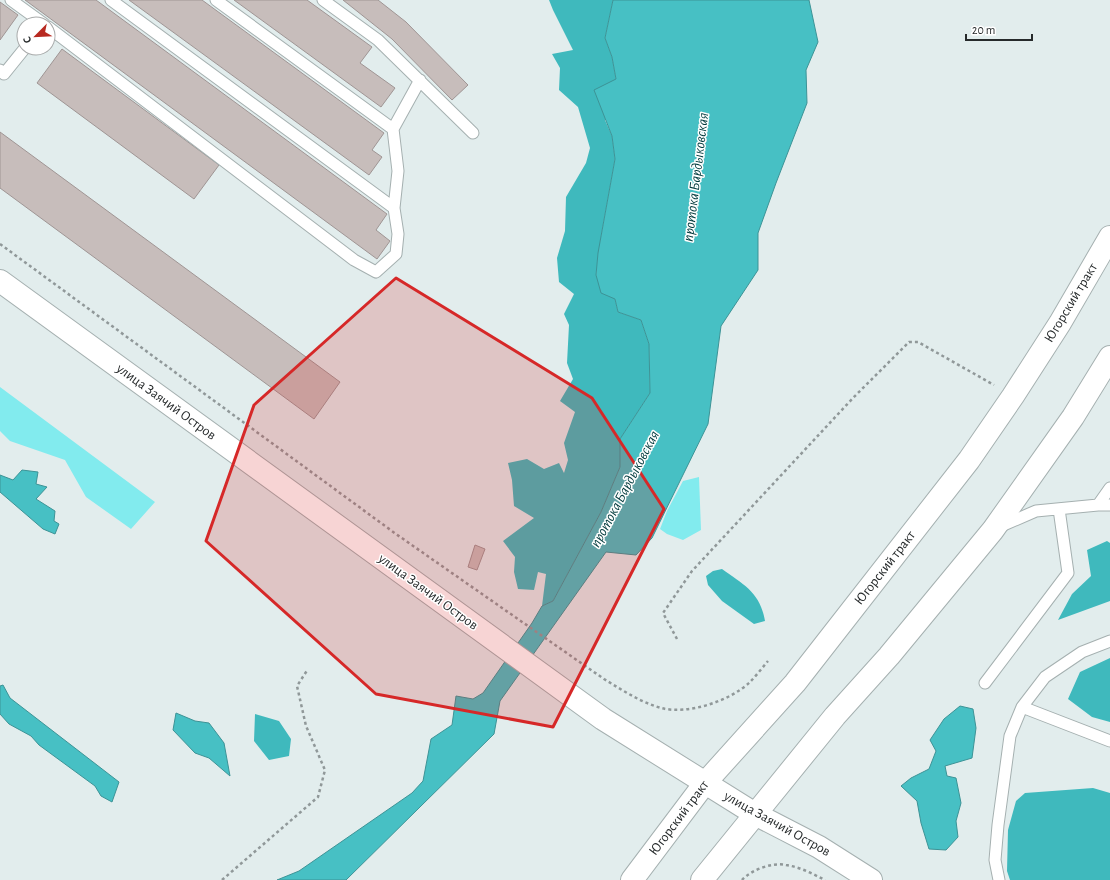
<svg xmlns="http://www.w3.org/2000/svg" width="1110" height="880" viewBox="0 0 1110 880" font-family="'Alegreya Sans',sans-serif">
  <rect width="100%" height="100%" fill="#e2eded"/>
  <!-- green -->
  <path fill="#82ebee" d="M0,387l155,115 -24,27 -45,-32 -21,-37 -55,-19 -10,-10z
    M699,477l2,53 -18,10 -16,-6 -7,-5 7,-18 16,-30z"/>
  <!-- forest -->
  <path fill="#3fb9bd" d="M549,0h64l-8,38 7,19 4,22 -11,41 7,16 3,23 -13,72 -6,44 19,24 3,13 23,8 8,24 1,49 -30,46v28l-19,45 -48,89 -11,5 4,-32 -8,-2 -4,18 -16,-1 -4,-17 1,-15 -12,-16 31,-23 -20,-12 -2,-26 -4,-17 19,-4 17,10 15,-6 5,10 4,-13 -4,-17 11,-31 -15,-11 13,-22 -6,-16 2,-38 -5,-11 10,-20 -15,-12 -2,-24 8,-27 1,-34 20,-34 4,-15 -12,-41 -19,-17 1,-22 -8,-14 21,-4 -20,-40z
    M1107,541l3,2v58l-52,19 14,-26 19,-18 -4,-26z
    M722,569c22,16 38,23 43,52l-11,3 -32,-23 -14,-16 -2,-9 7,-5z
    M1110,658v64l-18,-5 -24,-18 12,-27z
    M255,714l24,7 12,18 -2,17 -20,4 -15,-19z
    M1093,788l17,5v87h-100l-3,-9 1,-41 8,-29 9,-8z"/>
  <!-- water -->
  <path fill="#47c0c4" stroke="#3d9396" d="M613,0h196l9,42 -12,28 1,33 -31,80 -18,50v37l-37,56 -13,98 -56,114 -16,17 -30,-3 -106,149 -6,33 -148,146h-69l22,-9 113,-78 11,-12 8,-42 21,-14 4,-29 17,3 10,-6 49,-70 10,-17 11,-5 48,-89 19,-45v-28l30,-46 -1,-49 -8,-24 -23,-8 -3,-13 -14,-6 -5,-18 2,-22 17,-94 -3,-23 -18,-46 22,-11 -4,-22 -7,-19z
    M22,470l16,2 -2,12 11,3 -11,12 19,12 -1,10 5,3 -4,10 -12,-5 -43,-37v-17l13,5z
    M3,685l7,13 109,84 -7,20 -11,-6 -6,-10 -56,-41 -8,-9 -22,-12 -9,-10v-28z
    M960,706l13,3 3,19 -4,30 -27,8 2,10 9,2 5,25 -5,18 2,16 -12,13 -17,-1 -8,-26 -4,-22 -16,-15 10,-8 18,-9 7,-18 -6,-11 14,-21z
    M176,713l19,8 14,2 15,20 6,33 -21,-18 -14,-5 -22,-23z"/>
  <!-- building -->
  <path fill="#c7bdbb" stroke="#9f9594" d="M25,0h71l291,214 -11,16 14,11 -13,18z
    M129,0h73l182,133 -12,17 10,7 -13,18z
    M234,0h73l65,47 -12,16 35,25 -14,19z
    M343,0h35l28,22 62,63 -16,15 -60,-61z
    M0,2l18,13 -18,25z
    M62,49l157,116 -25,34 -157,-116z
    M0,132l340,250 -26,37 -314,-231z
    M475,545l10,4 -8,21 -9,-3z"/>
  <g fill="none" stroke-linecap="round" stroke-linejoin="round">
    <defs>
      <path id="lane" d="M11,0l33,24
        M111,0l283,208
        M216,0l177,129
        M323,0l55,40 95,93
        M48,27l306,233 22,12 20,-18 2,-20 -4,-26 4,-37 -5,-42 27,-49
        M0,70l4,4 21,-26
        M1098,505l12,-17
        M999,527l37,-16 62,-6h12
        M985,683l83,-110 -9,-64
        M1022,707l88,34
        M999,880l-4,-20 3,-35 12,-89 12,-29 23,-30 37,-25 28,-11"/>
      <path id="street" d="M755,814l64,33 52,33"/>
      <path id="secondary" d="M0,281l603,438 152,95"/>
      <path id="primary" d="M632,880l73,-97 90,-100 174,-223 44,-64 47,-73 50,-86
        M702,880l133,-164 54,-60 104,-126 80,-113 37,-60"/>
    </defs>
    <!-- lane casing -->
    <use href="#lane" stroke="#a5b0b0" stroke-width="13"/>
    <!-- street casing -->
    <use href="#street" stroke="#a5b0b0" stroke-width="24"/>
    <!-- secondary casing -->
    <use href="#secondary" stroke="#a5b0b0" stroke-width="24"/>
    <!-- primary casing -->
    <use href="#primary" stroke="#a5b0b0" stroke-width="24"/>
    <!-- path -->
    <path stroke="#909899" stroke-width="2.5" stroke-dasharray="3 3" stroke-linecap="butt" d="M0,244l396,290 208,145c18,11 36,23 57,29 27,7 69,-7 89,-26 6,-6 12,-14 18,-21
      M677,639l-14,-26 29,-42 161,-173 56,-56h9l76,43
      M222,880l96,-83 7,-27 -19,-44 -9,-40 11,-17
      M742,880c9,-10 30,-18 44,-15 14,2 27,9 39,15"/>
    <!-- lane -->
    <use href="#lane" stroke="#fff" stroke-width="11"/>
    <!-- street -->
    <use href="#street" stroke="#fff" stroke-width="22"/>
    <!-- secondary -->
    <use href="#secondary" stroke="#fff" stroke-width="22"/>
    <!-- primary -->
    <use href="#primary" stroke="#fff" stroke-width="22"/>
  </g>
  <!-- marked area -->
  <path fill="#d62828" fill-opacity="0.2" stroke="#d62828" stroke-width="3" stroke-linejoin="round" d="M396,278l196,120 72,111 -111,218 -177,-33 -170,-153 48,-136z"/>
  <g text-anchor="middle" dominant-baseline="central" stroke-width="3" stroke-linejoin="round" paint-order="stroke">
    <!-- street labels -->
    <g font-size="14" fill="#262a2b" stroke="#fff">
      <text transform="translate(1071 303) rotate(-59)">Югорский тракт</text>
      <text transform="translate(166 402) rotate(36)">улица Заячий Остров</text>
      <text transform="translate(885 568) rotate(-52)">Югорский тракт</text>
      <text transform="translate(428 592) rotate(36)">улица Заячий Остров</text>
      <text transform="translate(679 818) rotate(-53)">Югорский тракт</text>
      <text transform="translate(777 824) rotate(29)">улица Заячий Остров</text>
    </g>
    <!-- water labels -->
    <g font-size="15" font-style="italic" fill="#003a3c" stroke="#fff">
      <text transform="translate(696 177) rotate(-83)">протока Бардыковская</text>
      <text transform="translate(625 489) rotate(-62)">протока Бардыковская</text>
    </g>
  </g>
  <!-- north arrow -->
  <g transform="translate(36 36) rotate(246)"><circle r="19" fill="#ffffff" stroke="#a8aaaa"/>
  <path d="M0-3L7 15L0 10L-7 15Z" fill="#b82a21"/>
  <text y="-6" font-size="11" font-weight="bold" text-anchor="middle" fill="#262a2b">С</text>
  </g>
  <!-- scale -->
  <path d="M966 34v6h66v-6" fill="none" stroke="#262a2b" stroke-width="2"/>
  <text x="972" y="34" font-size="12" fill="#262a2b" stroke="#ffffff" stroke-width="3" paint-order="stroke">20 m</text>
</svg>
